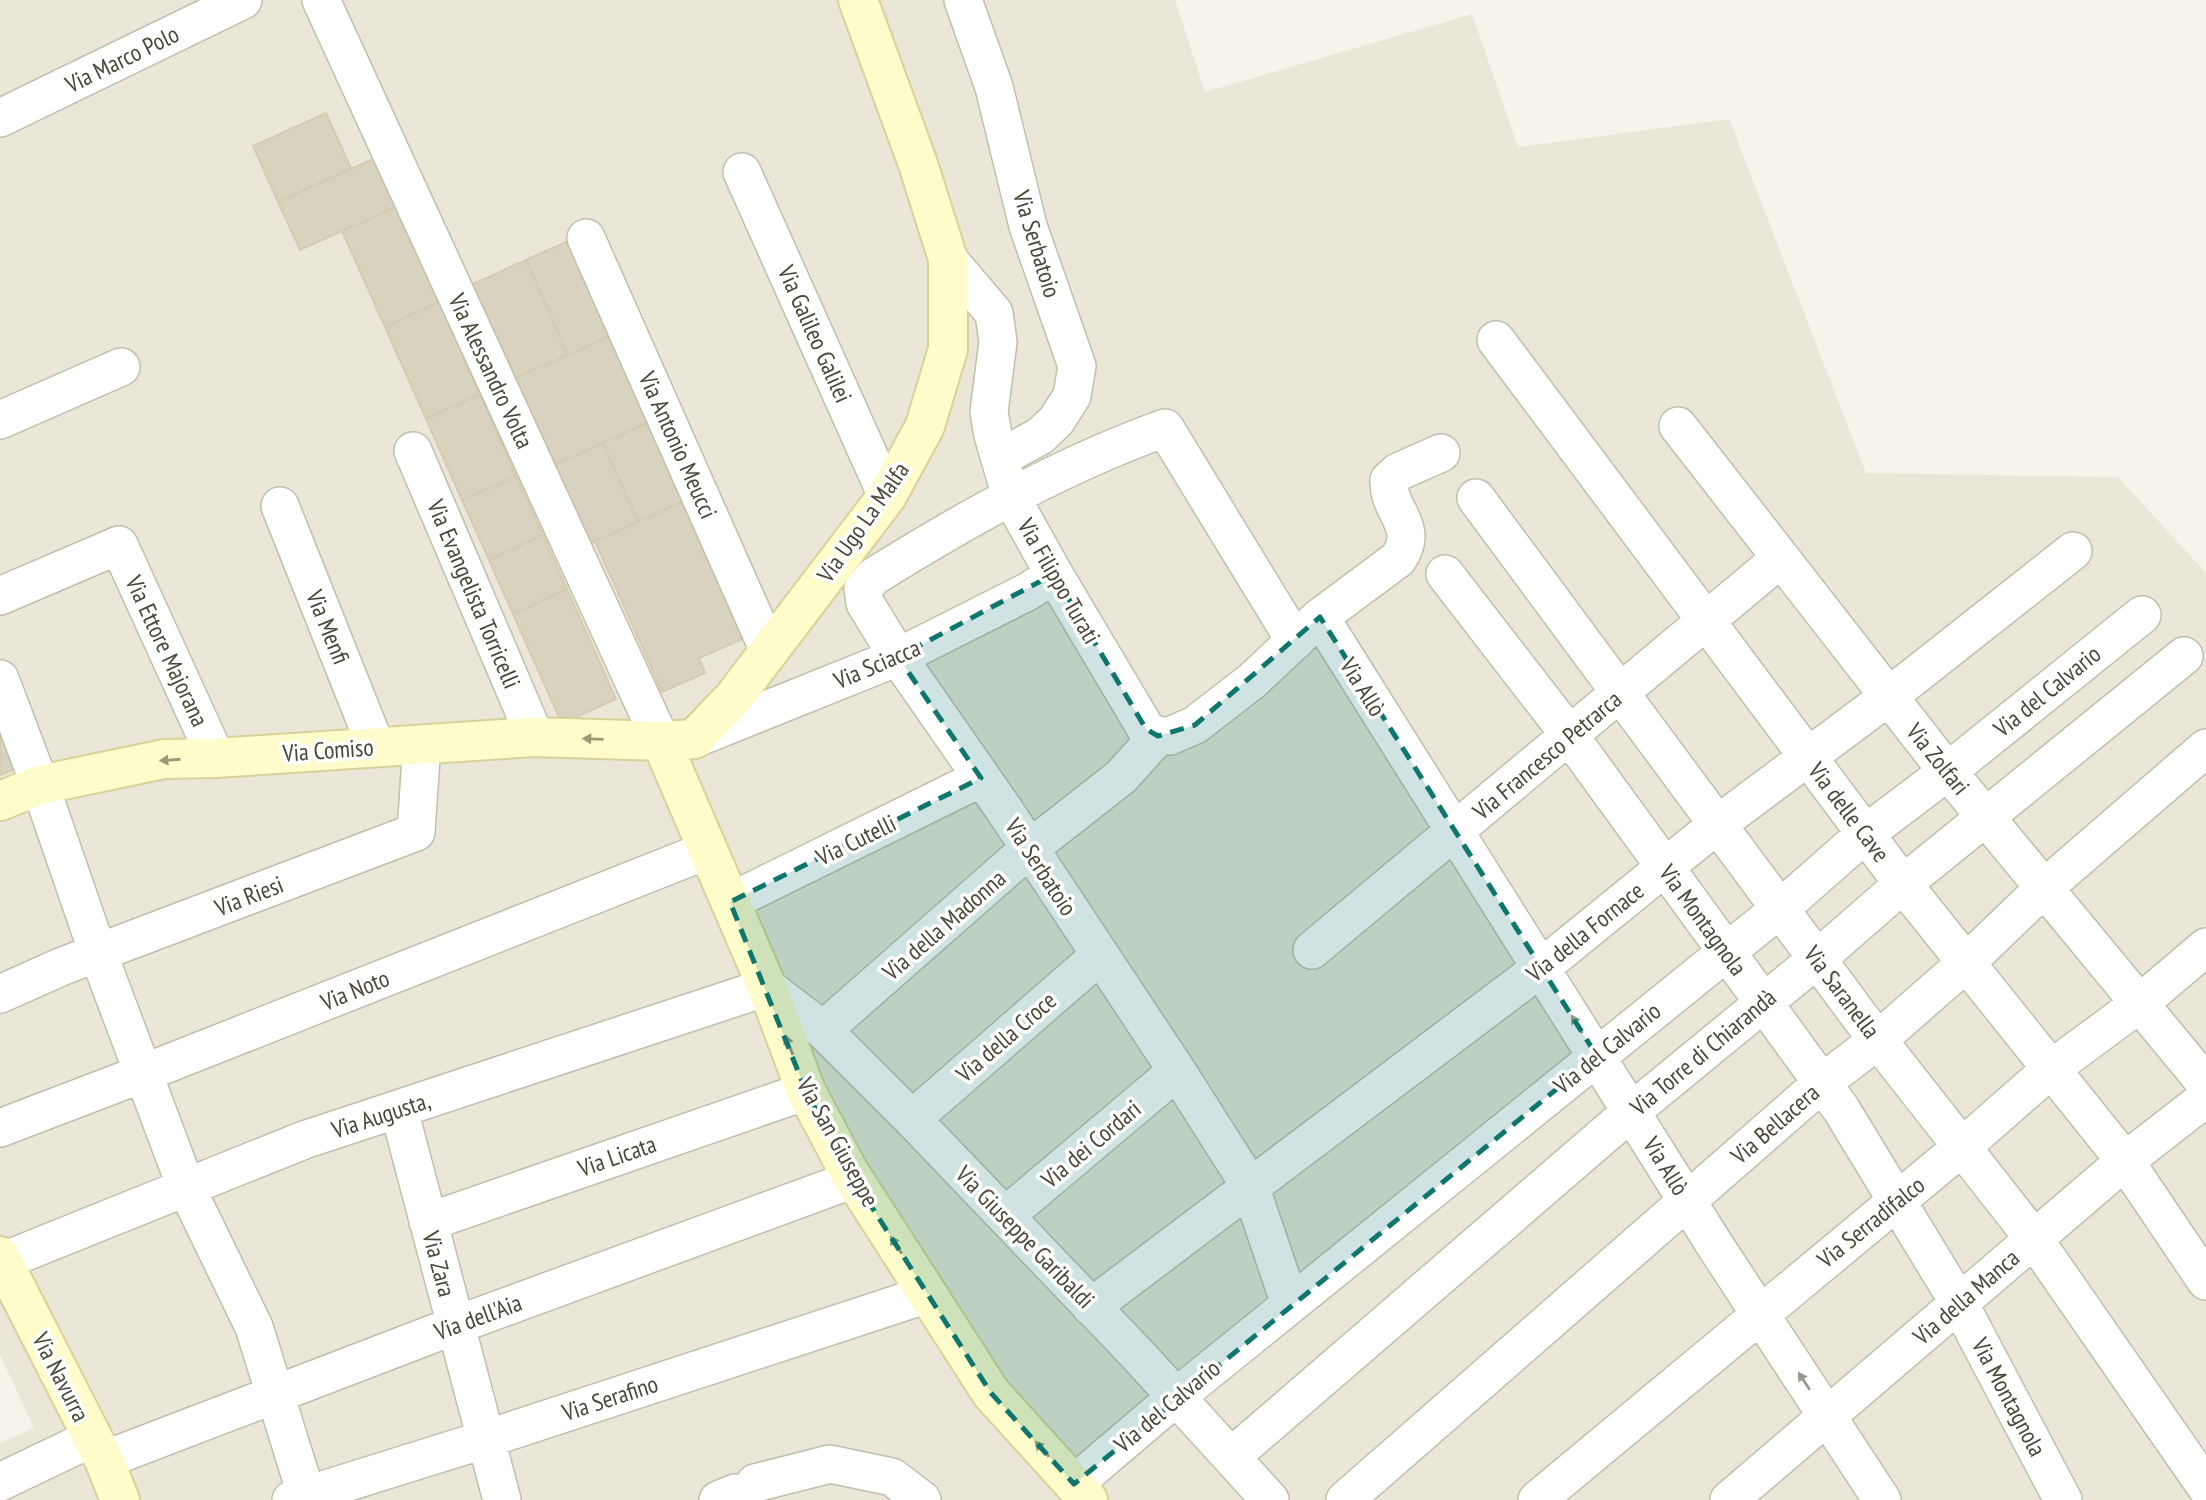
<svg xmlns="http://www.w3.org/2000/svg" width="2206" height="1500" viewBox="0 0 2206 1500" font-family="'PT Sans Narrow',sans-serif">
  <rect width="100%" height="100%" fill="#f6f4ea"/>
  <!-- residential -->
  <path fill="#eae7d8" d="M0,0h1175l30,92 267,-78 46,133 211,-28 137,354 252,4 88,96v927h-2206v-57l34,-15 -34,-73z"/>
  <!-- building -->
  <path fill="#d8d3be" stroke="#d3ccb1" stroke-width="2" d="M326,113l25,55 -73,34 -25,-56z
    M375,158l21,49 -96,43 -22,-48z
    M396,207l43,95 -54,25 -43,-96z
    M568,241l42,95 -42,19 -42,-95z
    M526,260l42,95 -55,24 -42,-94z
    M439,302l41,92 -54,25 -41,-92z
    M610,336l39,86 -97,44 -39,-87z
    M480,394l36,82 -54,24 -36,-81z
    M649,422l35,79 -46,21 -35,-79z
    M603,443l35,79 -51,23 -35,-79z
    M516,476l27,59 -54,25 -27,-60z
    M684,501l61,137 -46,20 6,15 -43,19 -67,-151z
    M543,535l24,54 -54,25 -24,-54z
    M567,589l49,110 -54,25 -49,-110z
    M0,715l21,52 -21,8z"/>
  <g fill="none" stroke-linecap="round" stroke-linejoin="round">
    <defs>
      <path id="street" d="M321,0l340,741
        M963,0l31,87 34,139 49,140 -5,30 -16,25 -16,15 -40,22
        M0,118l243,-118
        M742,172l145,324
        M586,238l183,413
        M948,259l46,54 4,29 -9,70 4,23 18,62 43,77 92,155 12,7h12l25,-11 57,-44 68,-64 78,-58c23,-34 -11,-47 -9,-79l9,-8 43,-19
        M1496,340l407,544 222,277 81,120
        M0,420l121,-53
        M1678,426l258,331 270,327
        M413,451l122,286
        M1476,498l384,519 174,222 172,248
        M280,506l96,241
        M1445,574l113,146 283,389 118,194 104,197
        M0,596l119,-51 97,213
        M1320,617l396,630 166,253
        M0,679l40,106 58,168 88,234 68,140 54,173
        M694,739l204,-82 131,-66 25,-17
        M730,902l251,-124
        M1312,950l469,-392
        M0,994l63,-28 353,-134 6,-88
        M823,1030l206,-181 92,-72 37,-41
        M399,1110l103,390
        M912,1119l187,-163
        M0,1128l144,-55 564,-223
        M1005,1216l172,-145
        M428,1222l378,-131
        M3,1261l301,-121 463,-153 56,43 89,89 226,236 132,145
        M1290,1304l-40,-118 -73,-115 -174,-263 -105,-151 -33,-54 -2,-14 10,-12c93,-58 189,-112 292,-149l130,213
        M1091,1307l451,-340 176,-143 170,-127 185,-146
        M1231,1457l401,-346 185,-152 86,-75 281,-228
        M104,1460l352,-135 398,-146
        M0,1482l92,-44
        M755,1483l75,-19 62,13 30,23
        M1074,1484l102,-87 605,-489 84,-74 82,-62 195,-157
        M291,1500l195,-61 442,-145
        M718,1500l17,-7
        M1345,1500l477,-417 56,-43 89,-78 77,-74 162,-140
        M1537,1500l425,-353 89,-78 88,-65 67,-57
        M1729,1500l396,-339 81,-63"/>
      <path id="secondary" d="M661,741l106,246 39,104 42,79 143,223 97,107
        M0,801l40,-16 124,-26 52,-1 319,-21 126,4 33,-2 40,-42 153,-201 38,-70 23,-77v-90l-30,-95 -60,-164
        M0,1256l104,204 16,40"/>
    </defs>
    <!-- street casing -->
    <use href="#street" stroke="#c2beac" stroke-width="40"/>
    <!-- secondary casing -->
    <use href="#secondary" stroke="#d8d298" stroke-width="42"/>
    <!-- street -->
    <use href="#street" stroke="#fff" stroke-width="37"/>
    <!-- secondary -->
    <use href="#secondary" stroke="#fffccb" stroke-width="38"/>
  </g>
  <!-- one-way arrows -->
  <defs><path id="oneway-solid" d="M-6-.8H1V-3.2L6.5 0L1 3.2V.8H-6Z" transform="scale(1.75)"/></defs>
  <g fill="#9b987a">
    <use href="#oneway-solid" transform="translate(593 739) rotate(-178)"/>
    <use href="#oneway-solid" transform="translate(170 760) rotate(176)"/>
    <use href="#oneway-solid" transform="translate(789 1045) rotate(-111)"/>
    <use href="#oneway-solid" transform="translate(896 1245) rotate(-123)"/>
    <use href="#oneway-solid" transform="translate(1042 1449) rotate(-132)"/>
  </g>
  <g fill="#9b9991">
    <use href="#oneway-solid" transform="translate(1577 1024) rotate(-122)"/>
    <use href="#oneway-solid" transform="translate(1804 1381) rotate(-123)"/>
  </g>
  <!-- marked area -->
  <path fill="#0f766e" fill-opacity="0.2" stroke="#0f766e" stroke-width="5" stroke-dasharray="14 9" stroke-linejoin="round" d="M1054,574l92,155 12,7 37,-11 125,-108 277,439 -523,428 -83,-91 -143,-223 -42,-79 -76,-189 251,-124 -83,-121z"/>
  <g text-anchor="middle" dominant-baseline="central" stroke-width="7" stroke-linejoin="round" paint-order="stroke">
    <!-- street labels -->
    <g font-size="24" fill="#4a4637" stroke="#fff">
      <text transform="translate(122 59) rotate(-26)">Via Marco Polo</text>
      <text transform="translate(1037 244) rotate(73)">Via Serbatoio</text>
      <text transform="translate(815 334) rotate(66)">Via Galileo Galilei</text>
      <text transform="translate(491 371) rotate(65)">Via Alessandro Volta</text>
      <text transform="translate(678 445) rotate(66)">Via Antonio Meucci</text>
      <text transform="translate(863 522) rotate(-55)">Via Ugo La Malfa</text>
      <text transform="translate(1059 581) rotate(60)">Via Filippo Turati</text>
      <text transform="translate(474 594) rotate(67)">Via Evangelista Torricelli</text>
      <text transform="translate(328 627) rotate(68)">Via Menfi</text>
      <text transform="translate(167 651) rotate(65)">Via Ettore Majorana</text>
      <text transform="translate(877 664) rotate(-23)">Via Sciacca</text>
      <text transform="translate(1363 687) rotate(58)">Via Allò</text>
      <text transform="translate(2047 691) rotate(-39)">Via del Calvario</text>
      <text transform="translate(328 750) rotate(-4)">Via Comiso</text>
      <text transform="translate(1547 755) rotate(-40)">Via Francesco Petrarca</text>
      <text transform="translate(1938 759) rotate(51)">Via Zolfari</text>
      <text transform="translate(1849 812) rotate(53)">Via delle Cave</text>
      <text transform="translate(856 840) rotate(-26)">Via Cutelli</text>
      <text transform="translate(1041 867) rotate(57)">Via Serbatoio</text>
      <text transform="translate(249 896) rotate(-21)">Via Riesi</text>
      <text transform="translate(1703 920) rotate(54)">Via Montagnola</text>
      <text transform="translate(944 925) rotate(-41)">Via della Madonna</text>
      <text transform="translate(1585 932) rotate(-39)">Via della Fornace</text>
      <text transform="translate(355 990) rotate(-22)">Via Noto</text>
      <text transform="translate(1842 992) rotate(53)">Via Saranella</text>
      <text transform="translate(1006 1037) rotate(-41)">Via della Croce</text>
      <text transform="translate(1607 1048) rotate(-39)">Via del Calvario</text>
      <text transform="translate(1703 1052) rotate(-40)">Via Torre di Chiarandà</text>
      <text transform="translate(381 1115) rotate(-18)">Via Augusta,</text>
      <text transform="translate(1775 1124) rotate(-41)">Via Bellacera</text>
      <text transform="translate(838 1142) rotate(61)">Via San Giuseppe</text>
      <text transform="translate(1091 1144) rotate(-40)">Via dei Cordari</text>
      <text transform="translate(617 1156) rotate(-19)">Via Licata</text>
      <text transform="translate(1666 1166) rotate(58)">Via Allò</text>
      <text transform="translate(1871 1222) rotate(-39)">Via Serradifalco</text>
      <text transform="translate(1025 1237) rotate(46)">Via Giuseppe Garibaldi</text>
      <text transform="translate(439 1264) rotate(75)">Via Zara</text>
      <text transform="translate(1966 1297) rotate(-41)">Via della Manca</text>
      <text transform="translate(478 1317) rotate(-20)">Via dell'Aia</text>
      <text transform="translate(61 1377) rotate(63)">Via Navurra</text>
      <text transform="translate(2009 1397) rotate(62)">Via Montagnola</text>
      <text transform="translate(610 1398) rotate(-18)">Via Serafino</text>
      <text transform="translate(1167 1406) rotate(-40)">Via del Calvario</text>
    </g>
  </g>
</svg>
